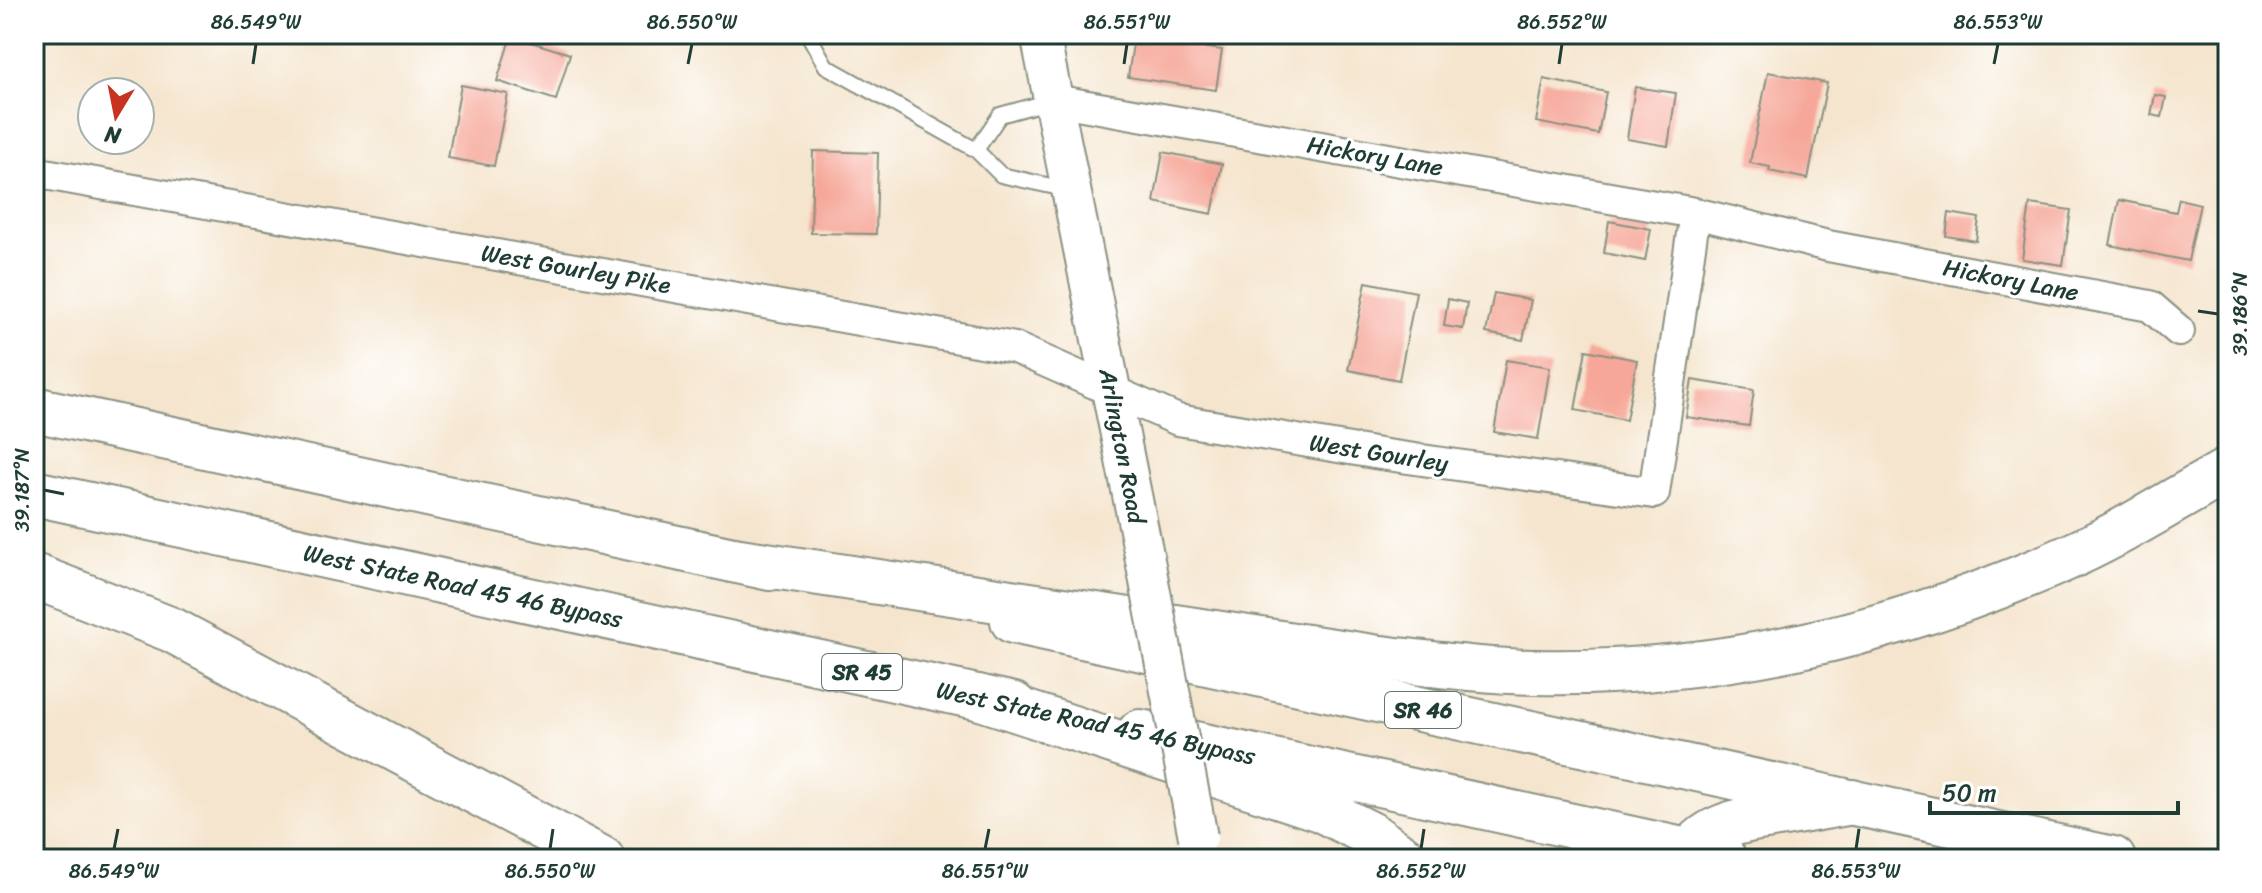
<svg xmlns="http://www.w3.org/2000/svg" width="2262" height="893" viewBox="0 0 2262 893" font-family="Sriracha,sans-serif">
  <rect width="100%" height="100%" fill="#fff"/>
  <filter id="ink" filterUnits="userSpaceOnUse"><feTurbulence type="fractalNoise" baseFrequency=".0125" numOctaves="2"/><feDisplacementMap in="SourceGraphic" scale="16" xChannelSelector="R" yChannelSelector="G"/><feConvolveMatrix kernelMatrix="1 2 1 2 8 2 1 2 1" color-interpolation-filters="sRGB"/></filter>
  <filter id="wash" filterUnits="userSpaceOnUse"><feTurbulence type="fractalNoise" baseFrequency=".006" numOctaves="4" result="noise"/><feDisplacementMap in="SourceGraphic" scale="32" xChannelSelector="R" yChannelSelector="G"/><feGaussianBlur stdDeviation="1.8" result="paint"/><feColorMatrix in="noise" values="0 0 0 0 0 0 0 0 0 0 0 0 0 0 0 0 0 1.4 0 .05"/><feComposite in="paint" operator="in"/></filter>
  <g filter="url(#wash)">
    <rect width="100%" height="100%" fill="#f5e5ce"/>
    <g id="blocks">
      <!-- building -->
      <path fill="#f6a799" d="M511,36l59,18 -14,46 -59,-19z
        M1134,37l88,13 -6,40 -88,-13z
        M1768,72l59,11 -19,96 -39,-8 1,-4 -20,-4z
        M1544,79l62,13 -8,42 -62,-12z
        M461,85l47,9 -14,72 -46,-8z
        M1635,87l41,6 -8,53 -41,-7z
        M2155,95l11,2 -4,20 -11,-2z
        M813,151l65,2 -2,81 -65,-1z
        M1163,152l59,12 -10,50 -58,-12z
        M2179,199l21,5 -12,57 -78,-16 9,-45 57,12z
        M2030,204l41,6 -8,55 -41,-6z
        M1949,213l30,5 -3,23 -30,-5z
        M1609,221l42,8 -6,32 -41,-8z
        M1366,282l50,10 -17,88 -51,-10z
        M1494,293l37,7 -8,40 -37,-7z
        M1448,299l19,4 -4,26 -19,-3z
        M1586,350l51,10 -11,60 -51,-10z
        M1506,360l44,7 -12,72 -44,-7z
        M1692,380l62,10 -5,36 -63,-9z"/>
    </g>
  </g>
  <g filter="url(#ink)">
    <use href="#blocks" fill-opacity="0" stroke="#8a9181" stroke-width="2"/>
    <g fill="none" stroke-linecap="round" stroke-linejoin="round">
      <defs>
        <path id="service" d="M808,34l18,32 150,84
          M1051,101l-51,14 -24,35 25,25 68,15"/>
        <path id="minor" d="M34,172l981,176 163,72 202,34 274,39 41,-280 -641,-113
          M1695,213l133,33 322,60 29,25"/>
        <path id="tertiary" d="M1040,34l103,516"/>
        <path id="trunk" d="M34,409l736,159
          M34,493l980,212
          M34,576l138,54 430,229
          M1013,621l1100,238
          M1140,732l584,127"/>
        <path id="motorway" d="M733,560l640,97c53,6 108,14 162,15 181,4 358,-38 523,-110 59,-25 114,-61 170,-92
          M978,697l342,112 50,25 35,25
          M1686,859c19,-37 61,-39 98,-45 23,-4 46,-8 68,-12"/>
      </defs>
      <!-- service casing -->
      <use href="#service" stroke="#8a9181" stroke-width="18"/>
      <!-- minor casing -->
      <use href="#minor" stroke="#8a9181" stroke-width="34"/>
      <!-- tertiary casing -->
      <use href="#tertiary" stroke="#8a9181" stroke-width="42"/>
      <!-- trunk casing -->
      <use href="#trunk" stroke="#8a9181" stroke-width="48"/>
      <!-- motorway casing -->
      <use href="#motorway" stroke="#8a9181" stroke-width="48"/>
      <!-- service -->
      <use href="#service" stroke="#fff" stroke-width="14"/>
      <!-- minor -->
      <use href="#minor" stroke="#fff" stroke-width="30"/>
      <!-- tertiary -->
      <use href="#tertiary" stroke="#fff" stroke-width="38"/>
      <!-- trunk -->
      <use href="#trunk" stroke="#fff" stroke-width="44"/>
      <!-- motorway -->
      <use href="#motorway" stroke="#fff" stroke-width="44"/>
      <defs>
        <path id="tertiary-bridge" d="M1143,550l55,287"/>
      </defs>
      <!-- tertiary-bridge casing -->
      <use href="#tertiary-bridge" stroke="#8a9181" stroke-width="42" stroke-linecap="butt"/>
      <!-- tertiary-bridge -->
      <use href="#tertiary-bridge" stroke="#fff" stroke-width="38"/>
    </g>
  </g>
  <!-- ticks -->
  <path fill="none" stroke="#1f3d34" stroke-width="3" d="M253,64l3,-20M688,64l4,-20M1124,64l3,-20M1559,64l3,-20M1994,64l4,-20M2198,311l20,3M44,490l20,4M114,849l4,-20M550,849l3,-20M985,849l4,-20M1421,849l3,-20M1856,849l3,-20"/>
  <g text-anchor="middle" dominant-baseline="central" stroke-width="6" stroke-linejoin="round" paint-order="stroke">
    <!-- shield labels -->
    <g fill="#fff" stroke="#627771" stroke-width="2">
      <rect x="822" y="654" width="80" height="36" rx="6"/>
      <rect x="1385" y="692" width="76" height="36" rx="6"/>
    </g>
    <g font-size="22" font-weight="bold" fill="#1f3d34">
      <text x="862" y="672">SR 45</text>
      <text x="1423" y="710">SR 46</text>
    </g>
    <!-- street labels -->
    <g font-size="24" fill="#1f3d34" stroke="#fff">
      <text transform="translate(1375 156) rotate(10)">Hickory Lane</text>
      <text transform="translate(576 269) rotate(10)">West Gourley Pike</text>
      <text transform="translate(2011 280) rotate(11)">Hickory Lane</text>
      <text transform="translate(1122 446) rotate(79)">Arlington Road</text>
      <text transform="translate(1379 453) rotate(9)">West Gourley</text>
      <text transform="translate(463 586) rotate(12)">West State Road 45 46 Bypass</text>
      <text transform="translate(1096 723) rotate(12)">West State Road 45 46 Bypass</text>
    </g>
  </g>
  <!-- margin -->
  <rect width="2262" height="893" fill="none" stroke="#fff" stroke-width="88"/>
  <!-- north arrow -->
  <g transform="translate(116 116) rotate(190)"><circle r="38" fill="#ffffff" stroke="#a5b1ae" stroke-width="2"/>
  <path d="M0-6L14 30L0 20L-14 30Z" fill="#c8321e"/>
  <text y="-12" font-size="22" font-weight="bold" text-anchor="middle" fill="#1f3d34">N</text>
  </g>
  <!-- scale -->
  <path d="M1930 801v12h248v-12" fill="none" stroke="#1f3d34" stroke-width="4"/>
  <text x="1942" y="801" font-size="24" fill="#1f3d34" stroke="#ffffff" stroke-width="6" paint-order="stroke">50 m</text>
  <rect x="44" y="44" width="2174" height="805" fill="none" stroke="#1f3d34" stroke-width="3"/>
  <g font-size="20" text-anchor="middle" fill="#1f3d34">
    <text x="256" y="29">86.549°W</text>
    <text x="692" y="29">86.550°W</text>
    <text x="1127" y="29">86.551°W</text>
    <text x="1562" y="29">86.552°W</text>
    <text x="1998" y="29">86.553°W</text>
    <text transform="translate(2240 314) rotate(-90)" y="7">39.186°N</text>
    <text transform="translate(22 490) rotate(-90)" y="7">39.187°N</text>
    <text x="114" y="878">86.549°W</text>
    <text x="550" y="878">86.550°W</text>
    <text x="985" y="878">86.551°W</text>
    <text x="1421" y="878">86.552°W</text>
    <text x="1856" y="878">86.553°W</text>
  </g>
</svg>
